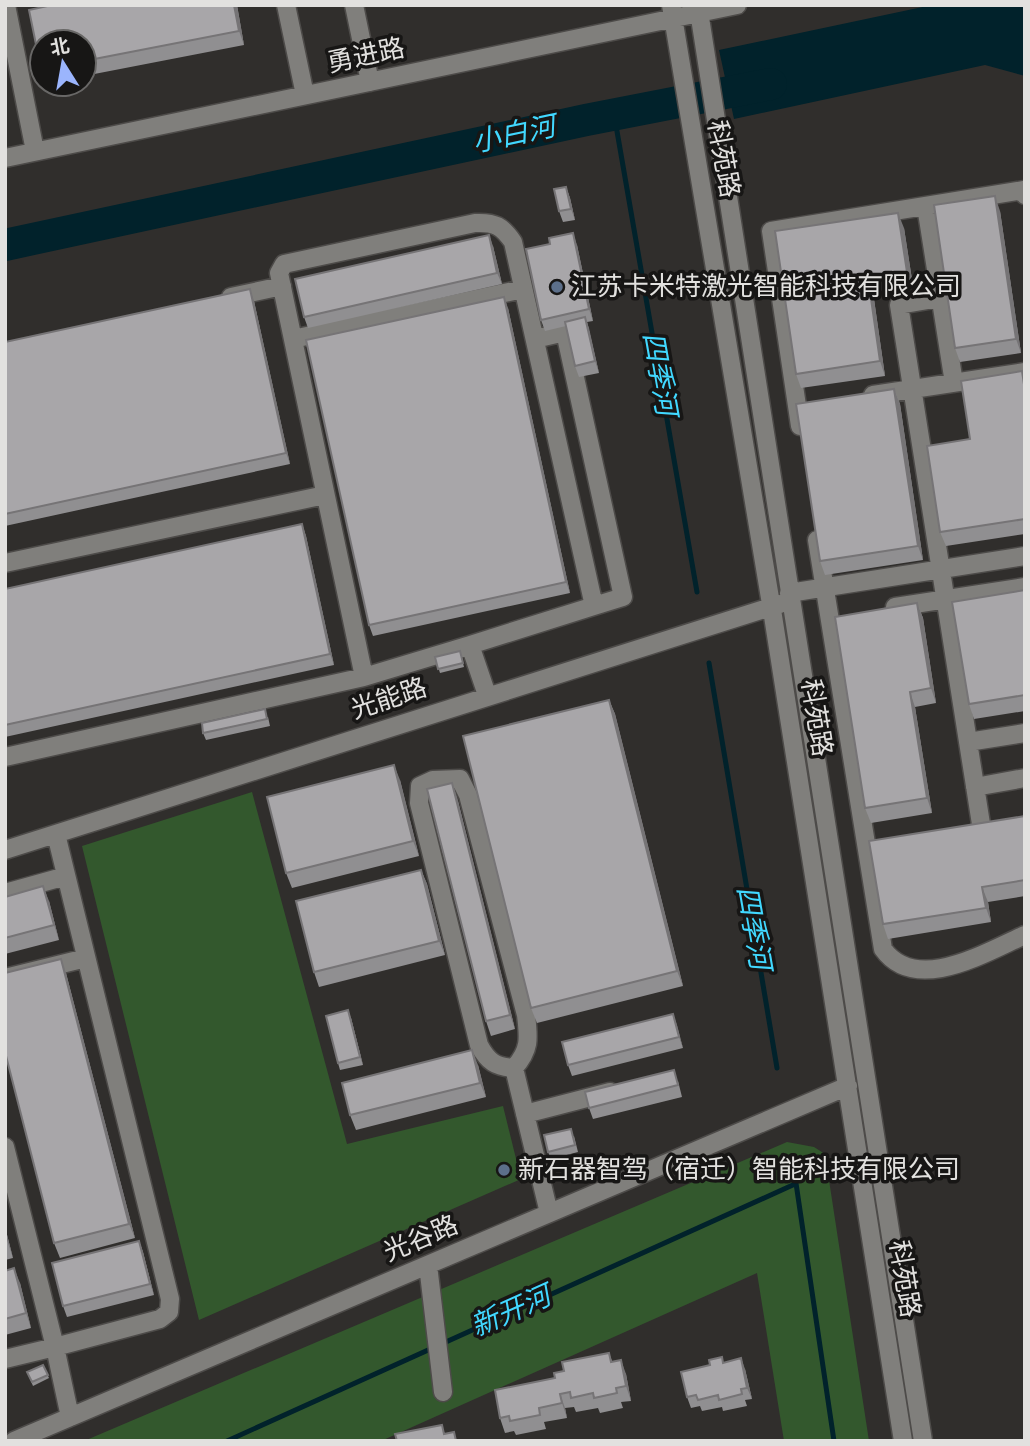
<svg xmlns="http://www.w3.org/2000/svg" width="1030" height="1446" viewBox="0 0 1030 1446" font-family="Spectral,'Noto Sans SC',serif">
  <rect width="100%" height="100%" fill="#302e2c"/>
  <!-- green -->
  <path fill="#33582d" d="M252,792l95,352 156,-38 18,73 -322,141 -117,-474z
    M787,1142l27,5 11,7 44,287h-85l-27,-168 -376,168h-297z"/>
  <!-- water -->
  <path fill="#01222b" d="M932,5h93v71l-40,-11 -251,54 -15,-69z"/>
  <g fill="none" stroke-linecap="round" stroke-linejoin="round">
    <!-- stream -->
    <path stroke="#01222b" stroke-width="5" d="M614,114l83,478
      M709,663l68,405
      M792,1156l42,285
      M227,1441l568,-257"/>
    <!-- river -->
    <path stroke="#01222b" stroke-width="32" d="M5,245l581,-125 185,-36"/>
    <defs>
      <path id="minor" d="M6,5l29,146
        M286,5l19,90
        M354,5l16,77
        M671,5l102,611 130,825
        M698,5l225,1436
        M5,158l732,-153
        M926,206l28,177
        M231,297l51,-11
        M940,298l-41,7 82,519
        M293,339l230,-50
        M535,339l30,-7 58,265 -29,9
        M873,395l152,-23
        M800,426l-29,-195 253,-41 1,5
        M817,540l66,409c33,46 103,3 142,-14
        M5,563l320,-68
        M789,593l236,-37
        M895,607l130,-20
        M470,645l-106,32 -85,-404 5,-9 191,-41c20,-1 27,3 38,19l81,364 -124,39 17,50
        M968,742l57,-9
        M5,757l359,-80
        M975,787l50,-9
        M56,834l114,465 -1,13 -9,7 -105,28 15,70
        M5,850l775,-246
        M5,893l61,-17
        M5,978l81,-20
        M514,1068c-18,-1 -26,-6 -35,-23l-60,-242 1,-17 13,-6 27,-1 8,16 58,220c3,24 4,35 -12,53l35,145
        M525,1114l85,-22
        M5,1147l50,200 -50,12
        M428,1265l15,127
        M14,1441l834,-355"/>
    </defs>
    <!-- minor casing -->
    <use href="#minor" stroke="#4d4b49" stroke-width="21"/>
    <!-- minor -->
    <use href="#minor" stroke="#807f7c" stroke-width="18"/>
  </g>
  <!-- wall -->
  <path fill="#908f91" d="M52,5h185l7,40 -160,31v-34h-42v31l-13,-63z
    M566,187l4,11 5,22 -12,2 -4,-11z
    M1000,211l21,142 -61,9 -5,-14z
    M904,228l9,58 -40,6 12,84 -84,12 -5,-14z
    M577,245l16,76 -6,1 12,51 -20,4 -4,-11 -9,-40 -21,5 -4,-11z
    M493,246l9,38 -194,44 -4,-11z
    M254,301l36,163 -285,62v-184z
    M508,308l62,285 -197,43 -4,-11z
    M1022,371l3,9v154l-79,12 -6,-14 30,-93z
    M894,389l6,15 23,156 -98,15 -5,-14z
    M302,524l4,12 28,129 -329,72v-148z
    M1025,590v121l-51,8 -5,-15z
    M917,603l6,15 13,85 -21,4 17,106 -61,10 -6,-15z
    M460,651l4,16 -24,6 -5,-16z
    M609,700l6,14 68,272 -146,37 -6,-15z
    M268,717l2,9 -64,14 -3,-7z
    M400,780l19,76 -127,32 -6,-15z
    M457,797l58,232 -24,7 -5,-15z
    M1025,816v80l-37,6 3,20 -103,17 -5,-15z
    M421,870l6,14 18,71 -126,32 -5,-15z
    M5,897l44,4 10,39 -54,14z
    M66,973l69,265 -75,20 -6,-15z
    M673,1014l10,34 -111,28 -4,-11z
    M351,1018l12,47 -23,5 -2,-7z
    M478,1065l8,32 -130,33 -6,-15z
    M678,1081l4,16 -89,22 -4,-11z
    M574,1136l4,16 -27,7 -3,-7z
    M5,1227l8,31 -8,2z
    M139,1241l4,11 11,43 -87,22 -4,-11z
    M5,1271l15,12 11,45 -26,7z
    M609,1353l3,8 14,13 5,27 -10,1 2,6 -23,5 -2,-5 -22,4 -2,-5 -9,1 2,10 -23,4 2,7 -30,6 -2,-4 -9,2 -5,-15 64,-47z
    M724,1362l21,7 7,30 -7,1 2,6 -24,5 -1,-4 -20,4 -2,-5 -9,2 -4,-11 23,-32z
    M43,1365l6,13 -16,8 -6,-14z"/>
  <!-- shaded-wall -->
  <path fill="#767476" d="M234,5h3l7,40 -5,-14z
    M566,187l4,11 5,22 -4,-11z
    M995,196l5,15 21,142 -5,-14z
    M898,213l6,15 9,58 -6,-14z
    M573,233l4,12 16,76 -4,-12z
    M489,235l4,11 9,38 -5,-11z
    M868,278l5,14 12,84 -5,-15z
    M250,289l4,12 36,163 -4,-11z
    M504,297l4,11 62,285 -4,-11z
    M585,317l4,11 10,45 -4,-12z
    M894,389l6,15 23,156 -5,-14z
    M302,524l4,12 28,129 -4,-11z
    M917,603l6,15 13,85 -5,-15z
    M910,692l5,15 17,106 -5,-15z
    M609,700l6,14 68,272 -6,-15z
    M394,765l6,15 19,76 -6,-15z
    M452,783l5,14 58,232 -5,-14z
    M421,870l6,14 18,71 -6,-14z
    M43,886l6,15 10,39 -5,-15z
    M982,887l6,15 3,20 -5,-14z
    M61,959l5,14 69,265 -6,-14z
    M348,1010l3,8 12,47 -3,-8z
    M673,1014l4,11 6,23 -4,-11z
    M472,1050l6,15 8,32 -6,-14z
    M5,1227l8,31 -5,-15 -3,-10z
    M139,1241l4,11 11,43 -4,-11z
    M14,1268l6,15 11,45 -5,-15z
    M741,1358l4,11 7,30 -5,-11z
    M621,1360l5,14 5,27 -5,-15z
    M560,1394l5,14 2,10 -5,-15z"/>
  <!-- building -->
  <path fill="#a8a6a9" stroke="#767476" stroke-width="2" d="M52,5h182l5,26 -155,30v-19h-42v27h-1l-12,-59z
    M566,187l5,22 -12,2 -5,-22z
    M995,196l21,143 -61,9 -21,-143z
    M898,213l9,59 -39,6 12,83 -84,13 -21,-143z
    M573,233l16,76 -48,11 -15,-71 24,-5 -1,-6z
    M489,235l8,38 -193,44 -9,-38z
    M250,289l36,164 -281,61v-172z
    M504,297l62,285 -197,43 -63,-285z
    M585,317l10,44 -20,5 -10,-44z
    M1022,371l3,20v128l-85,13 -13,-86 43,-7 -9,-58z
    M894,389l24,157 -98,15 -24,-157z
    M302,524l28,130 -325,71v-136z
    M1025,590v105l-56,9 -17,-102z
    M917,603l14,85 -21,4 17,106 -62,10 -30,-191z
    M460,651l3,12 -25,6 -3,-12z
    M609,700l68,271 -146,37 -68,-272z
    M265,709l2,10 -64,14 -1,-10z
    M394,765l19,76 -127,32 -19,-76z
    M452,783l58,232 -24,6 -59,-232z
    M1025,816v64l-43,7 4,21 -103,16 -14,-83z
    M421,870l18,71 -125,31 -18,-71z
    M43,886l11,39 -49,13v-41z
    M61,959l68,265 -75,19 -49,-191v-79z
    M348,1010l12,47 -22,6 -12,-47z
    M673,1014l6,23 -111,28 -6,-23z
    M472,1050l8,33 -130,32 -8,-32z
    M674,1070l4,15 -89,23 -4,-16z
    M571,1129l4,16 -27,7 -4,-17z
    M139,1241l11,43 -87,22 -11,-43z
    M14,1268l12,45 -21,6v-48z
    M609,1353l2,9 10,-2 5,26 -10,2 1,5 -23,5 -1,-5 -22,5 -1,-6 -10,2 2,9 -23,5 1,7 -30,6 -1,-5 -9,2 -5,-28 60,-12 -1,-5 10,-2 -2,-9z
    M722,1357l1,6 18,-5 6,30 -6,1 1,5 -23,6 -1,-5 -20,5 -2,-5 -9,2 -6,-25 29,-7 -1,-5z
    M43,1365l5,10 -16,7 -5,-10z
    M442,1425l2,9 10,-2 2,9h-59l-2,-7z"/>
  <!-- markers -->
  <g fill="#5c6f8a" stroke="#171615" stroke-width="2.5">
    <circle cx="557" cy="287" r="7"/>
    <circle cx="504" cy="1170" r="7"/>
  </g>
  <g text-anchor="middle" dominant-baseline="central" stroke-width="7" stroke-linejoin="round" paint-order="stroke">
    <!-- street labels -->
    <g font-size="26" fill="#e2e1df" stroke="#171615">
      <text transform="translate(366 56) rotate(-12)">勇进路</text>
      <text transform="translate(723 159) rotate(80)">科苑路</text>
      <text transform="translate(389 699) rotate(-18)">光能路</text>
      <text transform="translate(816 718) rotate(81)">科苑路</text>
      <text transform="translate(421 1239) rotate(-23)">光谷路</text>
      <text transform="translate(904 1279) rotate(81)">科苑路</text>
    </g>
    <!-- poi labels -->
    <g font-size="26" fill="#e2e1df" stroke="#171615" text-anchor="start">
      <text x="571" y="287">江苏卡米特激光智能科技有限公司</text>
      <text x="518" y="1170">新石器智驾（宿迁）智能科技有限公司</text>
    </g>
    <!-- water labels -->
    <g font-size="28" font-style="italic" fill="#41d8ff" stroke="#171615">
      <text transform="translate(514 135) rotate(-12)">小白河</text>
      <text transform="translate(659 374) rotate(80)">四季河</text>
      <text transform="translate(753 928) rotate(80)">四季河</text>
      <text transform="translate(511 1312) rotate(-24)">新开河</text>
    </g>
  </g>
  <!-- border -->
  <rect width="1030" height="1446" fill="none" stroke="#e2e1df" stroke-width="14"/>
  <!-- north arrow -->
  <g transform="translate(63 63) rotate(349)"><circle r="33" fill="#171615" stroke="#686766" stroke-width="2"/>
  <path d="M0-5L12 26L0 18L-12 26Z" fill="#9bb5fd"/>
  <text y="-10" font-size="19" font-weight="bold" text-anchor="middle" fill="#e2e1df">北</text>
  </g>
</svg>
